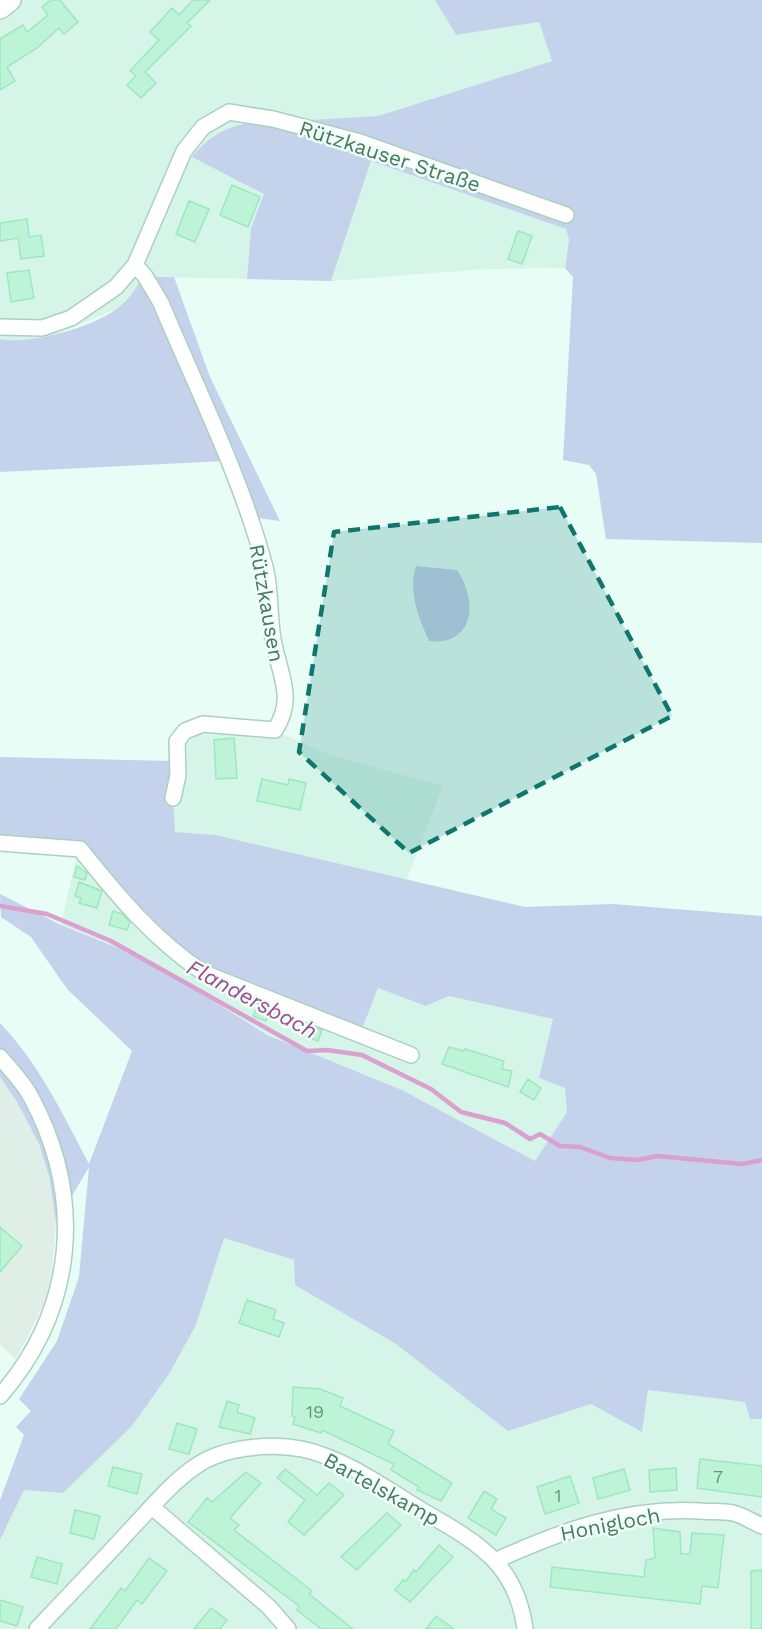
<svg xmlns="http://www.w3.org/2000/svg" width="762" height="1629" viewBox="0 0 762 1629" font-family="'Work Sans',sans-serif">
  <rect width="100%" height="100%" fill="#e7fdf6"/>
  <!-- residential -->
  <path fill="#d5f5e9" d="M0,0h435l21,35 83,-13 13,39 -174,55 -135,8 -50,33 72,37 -14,34 -4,51 -93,-2 -6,-10 -9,18 -21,23 -68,29 -38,4 -12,-2z
    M371,161l195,68 3,11 -4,28 -80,1 -154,12z
    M187,722l72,2 71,31 113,31 -37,95 -191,-46 -40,-3 -6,-91z
    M85,850l277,179 16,-41 48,18 23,-10 105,23 -9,45 -3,-1 23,25 2,24 -32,49 -133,-71 -135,-55 -117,-74 -89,-36 15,-67z
    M224,1238l70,22 2,25 100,59 112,86 83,-26 51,28 6,-42 98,12 4,17h12v210h-762v-89l24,-50 108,-64 37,-52 27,-49z"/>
  <!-- industrial -->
  <path fill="#e0eee8" d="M0,1077l17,25 22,42 10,32 7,47 -4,49 -7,30 -29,57 -16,-14z"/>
  <!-- green -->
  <path fill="#c4d2ec" d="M435,0h327v543l-156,-4 -10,-65 -7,-9 -26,-5 10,-183 -8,-9 4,-28 -3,-11 -195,-68 -40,120 -84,-2 4,-51 13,-34 -72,-37c16,-19 28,-27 51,-33l135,-8 174,-55 -13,-39 -83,13z
    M148,266l6,11h20l36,100 70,144 -30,-4 -25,-56 -225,11v-133c30,6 95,-12 119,-32 13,-11 21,-25 29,-41z
    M416,566l41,4c21,30 18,76 -28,71 -11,-25 -21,-49 -13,-75z
    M0,757l171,4 4,71 40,3 310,72 88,-3 149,12v503h-12l-5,-17 -97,-12 -6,42 -51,-28 -83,27 -112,-87 -101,-59 -1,-25 -70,-22 -28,87 -27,49 -37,52 -69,67 -39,-3 -24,50v-40l24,-65 -8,-8 15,-16 -12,-12 38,-58 22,-64 10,-110 -33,56 -7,-47 -10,-32 -22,-42 -17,-25v-54c39,41 63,91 89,141l43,-113 -65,-62 -36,-52 -30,-20 -1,-23 61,31 89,36 117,74 135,55 133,71 32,-49 -2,-24 -26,-10 14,-59 -104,-23 -23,10 -48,-18 -16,41 -165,-64 -30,-26 -82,-89 -85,-9z"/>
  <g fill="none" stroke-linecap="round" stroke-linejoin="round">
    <!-- stream -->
    <path stroke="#dba0cd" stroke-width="4.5" d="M0,906l47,8 64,27 196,110 20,-1 35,5 69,34 30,23 44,11 25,16 10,-5 20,12 20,1 30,11 28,2 19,-4 85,8 20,-4"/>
  </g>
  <!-- building -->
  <path fill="#bdf4d7" stroke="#9de7be" stroke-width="1.5" d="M51,0h9l18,22 -14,12 -5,-6 -22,20 -30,19 8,14 -15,9v-51l23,-14 4,7 21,-17 -6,-8z
    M193,0h17l-23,23 4,3 -46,46 11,11 -15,15 -14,-13 9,-9 -6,-5 29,-31 -9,-8 22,-24 7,7z
    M232,185l28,12 -12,30 -28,-12z
    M189,201l20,8 -14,33 -19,-8z
    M27,219l2,18 12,-2 3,21 -23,3 -3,-21 -18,3v-18z
    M518,231l14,5 -10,28 -14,-5z
    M29,270l5,28 -23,4 -4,-29z
    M234,738l3,40 -21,1 -2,-39z
    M262,779l26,6 1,-6 17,4 -6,27 -43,-9z
    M77,866l10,7 -2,7 -11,-3z
    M79,882l23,9 -5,17 -18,-5 2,-5 -6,-2z
    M113,911l9,3 8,8 -3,8 -18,-5z
    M258,1005l12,5 -4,11 -13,-5z
    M305,1023l17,7 -4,11 -17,-7z
    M449,1047l15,4 1,-2 39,12 -2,8 10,2 -4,16 -66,-23z
    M528,1079l13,9 -7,12 -14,-8z
    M0,1227l22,19 -22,26z
    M247,1300l29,10 -3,9 11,4 -5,14 -40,-14z
    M293,1387l27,2 23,9 -3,8 54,25 -6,13 64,39 -11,18 -24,-11 2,-3 -28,-17 3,-6 -72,-34 -1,3 -28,-9 2,-7 -3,-1z
    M227,1401l12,4 -2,7 18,6 -5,16 -31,-7z
    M177,1423l20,6 -8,25 -20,-5z
    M700,1459l62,7v31l-65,-9z
    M113,1467l29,7 -5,20 -29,-8z
    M676,1468l1,22 -27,2 -1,-22z
    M285,1469l32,26 12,-12 15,12 -40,40 -16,-13 17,-22 -28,-22z
    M624,1469l6,21 -32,9 -5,-21z
    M246,1472l15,11 -31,35 9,7 -5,5 78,61 -3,3 44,35h-32l-24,-19 2,-4 -111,-84 19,-24 5,4z
    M570,1476l9,27 -34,11 -8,-27z
    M484,1491l13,8 -6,10 15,9 -10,17 -28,-17z
    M75,1510l25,6 -6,23 -24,-6z
    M387,1513l14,12 -44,45 -16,-13z
    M653,1528l27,4 1,22h9l2,-21 32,2 -6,53 -16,-2 -2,18 -150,-17 2,-20 92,10 2,-17 9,-2z
    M439,1545l14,12 -43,45 -15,-12 8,-10 3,1 8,-11 2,2z
    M37,1557l25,7 -5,20 -26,-7z
    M149,1558l18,13 -25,33 -5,-4 -21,29h-26l31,-41 4,3z
    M762,1570v59h-11v-58z
    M0,1600l23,7 -6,19 -17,-5z
    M211,1608l16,12 -7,9h-26z
    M436,1616l18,13h-28z"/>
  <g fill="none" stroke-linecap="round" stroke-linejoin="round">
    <defs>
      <path id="street" d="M135,265l10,11 16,27c35,84 81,176 104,264 6,23 4,49 8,72 6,35 23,59 2,91l-72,-6 -18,7 -8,10 1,34 -5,23
        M0,327l42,1 29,-10 45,-31 19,-22 49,-114 19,-24 26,-15 44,7 87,23 206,73
        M0,843l80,6c37,46 74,91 124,124l207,82
        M0,1057c10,12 23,25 31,40 54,101 45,212 -31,299
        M152,1507l117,100 19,22
        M497,1560c66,-30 130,-53 203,-49 11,1 23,0 33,2 9,2 20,9 29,13
        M37,1629c31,-33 63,-66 94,-100 20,-21 40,-46 65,-63 27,-19 74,-23 106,-17 43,9 84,40 121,62 53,31 93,51 102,118"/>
      <path id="secondary" d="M0,8l10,-8"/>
    </defs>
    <!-- street casing -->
    <use href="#street" stroke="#acd0be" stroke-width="18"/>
    <!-- secondary casing -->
    <use href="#secondary" stroke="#a9d3bf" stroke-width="24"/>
    <!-- street -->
    <use href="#street" stroke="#fff" stroke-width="15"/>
    <!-- secondary -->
    <use href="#secondary" stroke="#fff" stroke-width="21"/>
  </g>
  <!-- marked area -->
  <path fill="#0f766e" fill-opacity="0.2" stroke="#0f766e" stroke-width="4.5" stroke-dasharray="12 8" stroke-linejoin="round" d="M560,507l112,209 -263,137 -110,-101 35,-220z"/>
  <g text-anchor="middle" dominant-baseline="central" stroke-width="5" stroke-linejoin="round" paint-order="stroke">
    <!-- number labels -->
    <g font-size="18" fill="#67987c">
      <text x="315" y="1411">19</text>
      <text x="718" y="1476">7</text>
      <text x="558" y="1495">1</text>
    </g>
    <!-- street labels -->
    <g font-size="21" fill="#4a795d" stroke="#eefff9">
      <text transform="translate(390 156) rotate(18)">Rützkauser Straße</text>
      <text transform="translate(267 603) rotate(80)">Rützkausen</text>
      <text transform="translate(382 1489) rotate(29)">Bartelskamp</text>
      <text transform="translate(610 1524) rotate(-11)">Honigloch</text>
    </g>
    <!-- water labels -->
    <g font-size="22" font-style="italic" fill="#a34a8e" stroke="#eefff9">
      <text transform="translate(252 999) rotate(28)">Flandersbach</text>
    </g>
  </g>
</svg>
